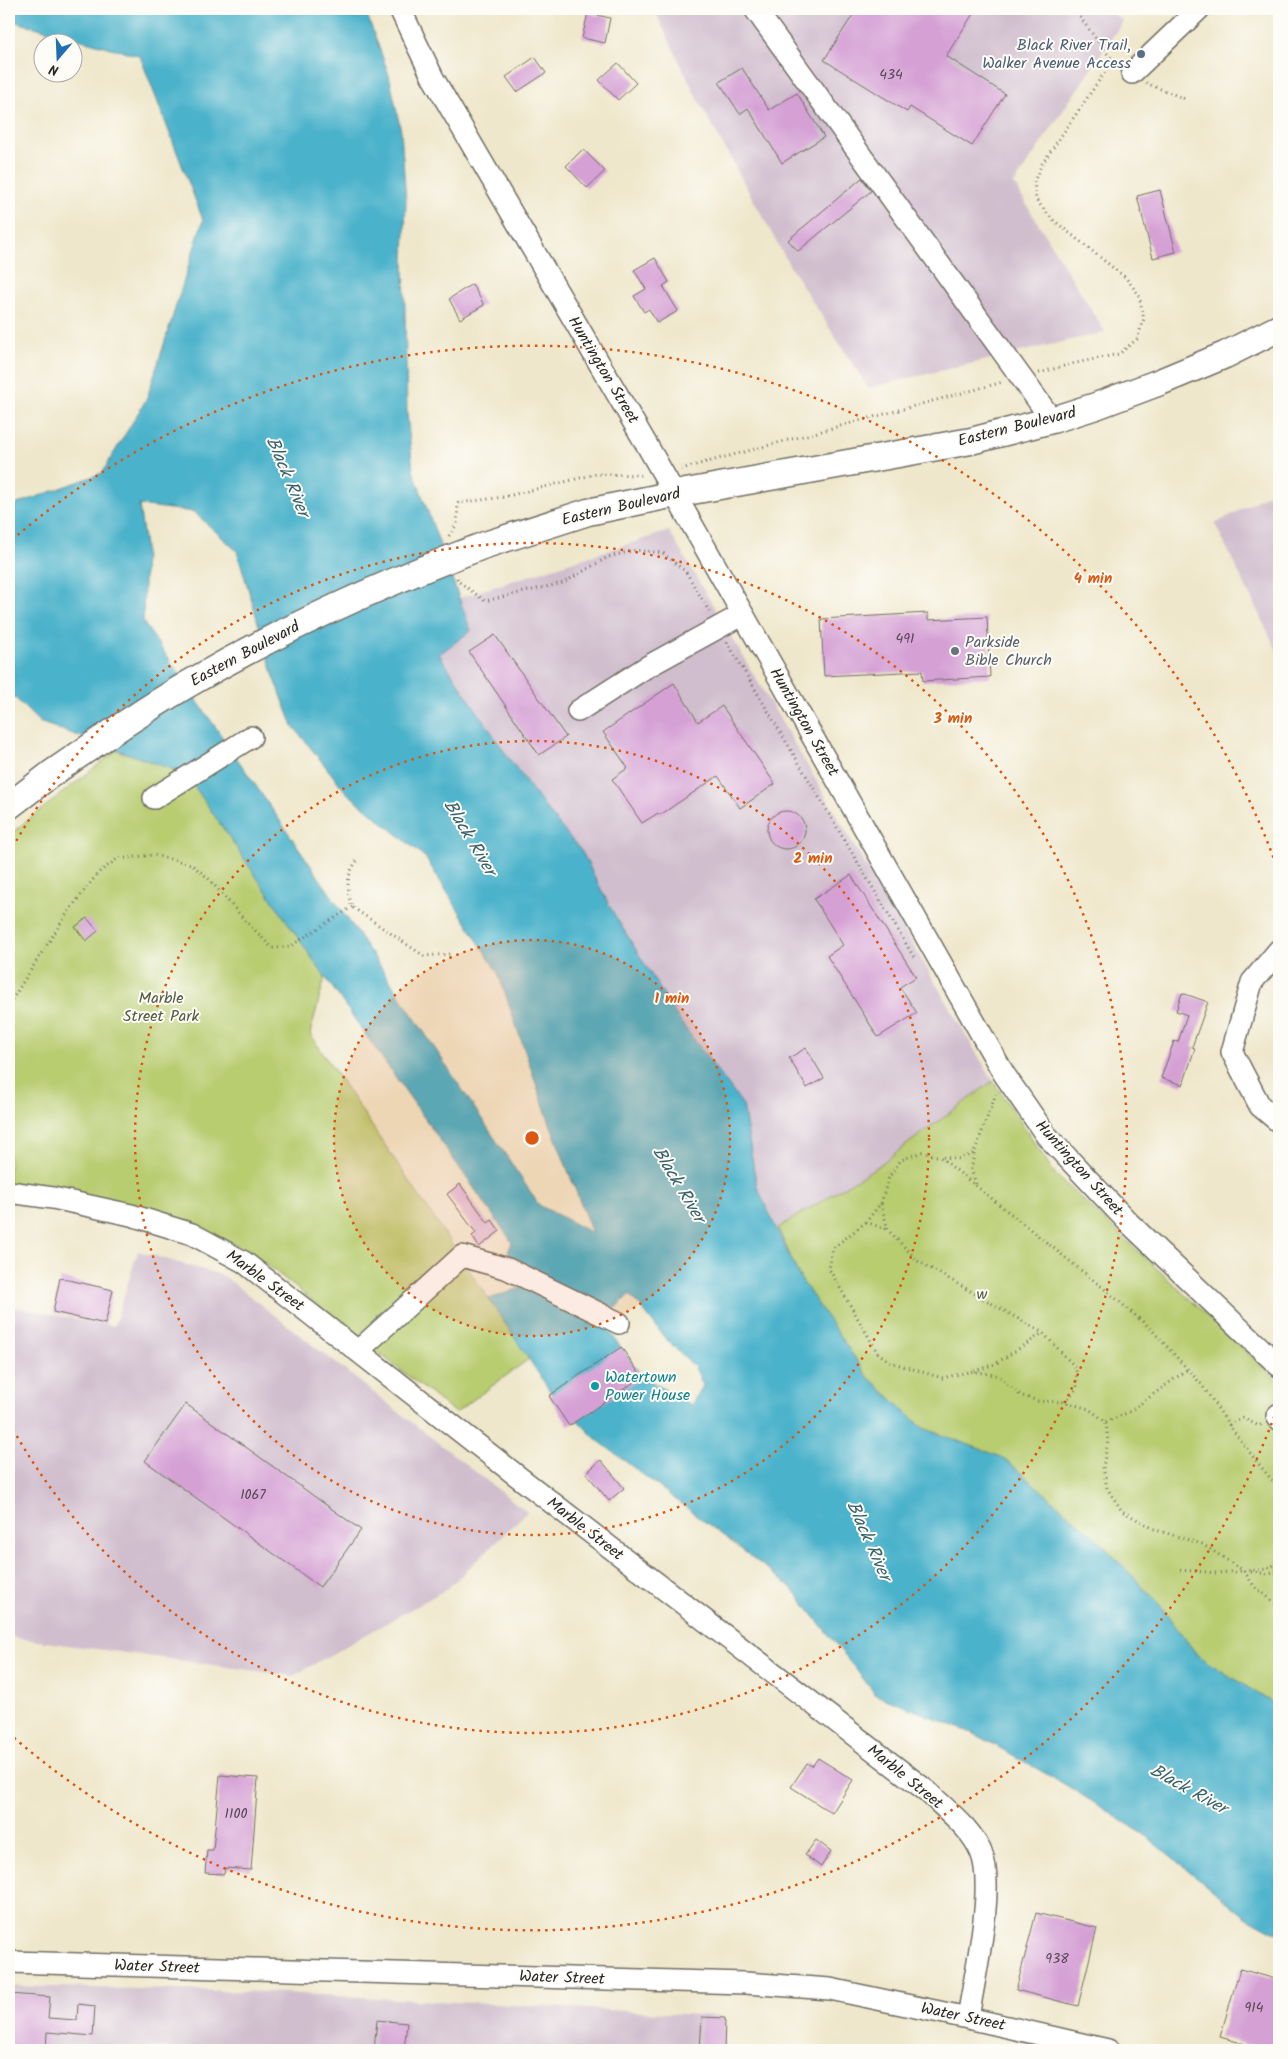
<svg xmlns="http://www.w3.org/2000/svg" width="1288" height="2059" viewBox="0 0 1288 2059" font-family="Kalam,sans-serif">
  <rect width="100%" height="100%" fill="#fdfcf7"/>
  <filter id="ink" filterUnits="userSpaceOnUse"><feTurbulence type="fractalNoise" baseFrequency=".02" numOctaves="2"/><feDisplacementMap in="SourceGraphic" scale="10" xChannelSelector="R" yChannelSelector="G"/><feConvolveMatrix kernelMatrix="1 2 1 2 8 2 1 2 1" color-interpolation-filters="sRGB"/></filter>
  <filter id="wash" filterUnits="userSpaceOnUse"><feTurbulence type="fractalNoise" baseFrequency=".0096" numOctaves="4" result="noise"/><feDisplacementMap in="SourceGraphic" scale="20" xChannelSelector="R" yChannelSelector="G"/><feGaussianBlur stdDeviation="1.12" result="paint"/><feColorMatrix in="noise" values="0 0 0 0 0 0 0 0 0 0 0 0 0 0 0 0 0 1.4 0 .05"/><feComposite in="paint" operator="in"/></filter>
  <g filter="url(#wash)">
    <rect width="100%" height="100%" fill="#efe7cb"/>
    <!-- industrial -->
    <path fill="#d0bdcd" d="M654,9h454l15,12 -109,163 91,148 -237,56 -77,-120 -95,-172z
      M1279,488v167l-64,-131z
      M669,531l324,550 -118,87 -97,60 -21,-41 -14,-82 -64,-85 -68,-111 -172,-255 32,-23 -12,-33z
      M138,1251l86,25 303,236 -79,76 -155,88 -284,-39v-331l105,20z
      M9,1986l256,6 456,24 -3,34h-709z"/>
    <!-- green -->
    <path fill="#b8cc6f" stroke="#727c4d" d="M117,750l69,24 139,203 -15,57 219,325 -74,54 -189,-149 -29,-19 -50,-22 -178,-39v-349z
      M993,1081l63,94 223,207v325l-81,-51 -40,-53 -60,-63 -94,-82 -81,-30 -55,-51 -68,-99 -22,-50 97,-60z"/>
    <!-- water -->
    <path fill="#4cb2cb" stroke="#3c6e7b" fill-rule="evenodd" d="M9,9h356l24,66 12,56 5,71 -2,58 3,154 6,56 58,161 -32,23 69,103 42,57 32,38 29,57 68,111 64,85 14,82 43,91 68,99 55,51 81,30 94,82 60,63 40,53 81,51v228l-33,-18 -101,-82 -79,-50 -89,-50 -101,-40 -85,-108 -195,-148 -44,-45 -63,-95 37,-13 -18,-34 4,-10 -187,-265 -139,-203 -147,-52 -27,-27 -3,1v-189l93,-34 45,-75 56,-178 -63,-164 -131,-36zM139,505l55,7 43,39 37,126 19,49 53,66 79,65 73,116 50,145 44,115 -53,-28 -159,-239 -237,-344 2,-76zM629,1295l12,12 23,30 31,30 8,19 -12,19 -49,-29 -33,-45 3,-20z"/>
    <g id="blocks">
      <!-- building -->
      <path fill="#d5a1d5" d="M857,9h119l-30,47 59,38 -33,52 -62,-39 -3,5 -83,-52z
        M588,13l22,5 -5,25 -23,-5z
        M535,57l11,16 -29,19 -11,-15z
        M618,63l18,20 -18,17 -19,-20z
        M742,68l27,42 28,-17 27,44 -42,26 -34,-55 -8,6 -21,-32z
        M583,149l22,22 -18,17 -21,-22z
        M862,178l9,13 -73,60 -10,-11z
        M1160,190l16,62 -23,6 -16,-62z
        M655,258l14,24 -6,4 15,25 -21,12 -8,-14 -5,3 -10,-16 12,-7 -12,-19z
        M472,284l12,21 -24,14 -11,-20z
        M928,613v7l59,-3 3,60 -67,4 -1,-10 -98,5 -3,-57z
        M495,635l71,102 -27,18 -70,-103z
        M674,683l24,39 24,-16 53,78 -35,24 -22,-32 -58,39 -2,-2 -16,10 -30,-44 16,-11 -25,-36z
        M767 830a19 19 0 1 1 38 0a19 19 0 1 1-38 0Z
        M851,875l65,102 -16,10 17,26 -39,24 -51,-81 16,-11 -29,-46z
        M87,918l11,13 -12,10 -11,-14z
        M1182,993l26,9 -16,45 3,1 -12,37 -22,-7 13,-37 4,1 9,-27 -11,-4z
        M806,1048l18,30 -17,10 -18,-30z
        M460,1184l28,39 4,-3 8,11 -21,16 -7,-11 4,-3 -29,-39z
        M60,1278l53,12 -8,34 -52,-12z
        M621,1347l21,30 -73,49 -20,-30z
        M186,1404l175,126 -41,57 -175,-126z
        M601,1460l23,28 -15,13 -23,-28z
        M818,1758l35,22 -21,33 -41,-26 16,-24 5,3z
        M220,1775l38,3 -7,92 -26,-2 -1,6 -19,-1 2,-23h6z
        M816,1840l15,11 -10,16 -16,-12z
        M1036,1913l61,15 -19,78 -62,-16z
        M1240,1969l39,11v56l-4,14h-9l-46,-13z
        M9,1994l41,3 -2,21 29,2 1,-16 17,2 -2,30 -46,-4 -1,18 -37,-1z
        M702,2017l23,1 -1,32h-24z
        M377,2020l30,3 -3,27h-30z"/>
    </g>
  </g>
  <g filter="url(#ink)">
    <use href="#blocks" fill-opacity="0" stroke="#706d63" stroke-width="1"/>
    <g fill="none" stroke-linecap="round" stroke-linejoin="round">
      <defs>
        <path id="minor" d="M400,9l33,69 215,369 356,627 42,61 82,87 151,144
          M755,9l297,411
          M1132,73l67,-64
          M578,711l67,-43 98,-54
          M154,798l97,-61
          M1279,950l-27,32 -20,70 28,54 19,16
          M9,1192l44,6 78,17 61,19 52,28 272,213 412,317c18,18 43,36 53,60 15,35 -7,126 -13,166
          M358,1351l104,-95 46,13 111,54
          M1279,1414l-2,2 2,3
          M9,1962l736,21 85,6 138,29 140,32"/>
        <path id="major" d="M485,545l103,-33 87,-18 296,-53 81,-21 44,-14 64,-24 65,-27 54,-27
          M9,806l42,-32"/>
      </defs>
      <!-- minor casing -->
      <use href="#minor" stroke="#706d63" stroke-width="24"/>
      <!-- major casing -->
      <use href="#major" stroke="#706d63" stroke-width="29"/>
      <!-- path -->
      <path stroke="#706d63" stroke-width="3" stroke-dasharray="1 4" stroke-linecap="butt" d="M1074,9l35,47 10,8
        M1146,83l39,16
        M1039,373l32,-9 48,-10 18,-15 7,-20 -5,-24 -13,-17 -74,-59 -16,-19 -2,-19 8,-17 71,-104
        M681,469l322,-87
        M449,536l8,-12 1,-21 46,-6 92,-23 47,1
        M457,578l1,3 27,20 78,-18 45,-26 28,-7 27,3 23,19 24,41
        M727,642l188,317
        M357,861c-11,13 -11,30 -5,46l72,49 27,-2
        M9,1004l59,-92 30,-39 19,-14 36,-4 38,9 17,14 34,39 30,31 17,-1 63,-40
        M974,1154l-3,15 5,15
        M943,1157l17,2 14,-6 22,-59
        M881,1204l7,26 30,31 125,72 33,35 1,20 -12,14
        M866,1222l22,8
        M974,1371l21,-7 48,-31
        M1106,1422l23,-10 59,-43
        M1229,1425l14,-7 16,8 3,-2
        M1279,1488l-19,-22 -31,-41 -27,-40 -52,-57 -43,-37 -167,-134 -18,-5 -21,8 -12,17 -8,26 -15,19 -33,26 -4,21 49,84 12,9 52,16 31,-7 26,5 21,19 18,6 27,1 24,7 17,13 2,19 -5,26 4,21 15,23 34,19 46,14 42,27 23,-2 12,-7
        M1180,1570l37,3 27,-2
        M1244,1571l10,15 25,20
        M1251,1572l18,2 10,-3"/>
      <!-- minor -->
      <use href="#minor" stroke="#fff" stroke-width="21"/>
      <!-- major -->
      <use href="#major" stroke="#fff" stroke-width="26"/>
      <defs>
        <path id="major-bridge" d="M51,774c46,-32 91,-63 139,-91 94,-55 194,-100 295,-138"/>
      </defs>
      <!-- major-bridge casing -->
      <use href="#major-bridge" stroke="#706d63" stroke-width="29" stroke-linecap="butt"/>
      <!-- major-bridge -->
      <use href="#major-bridge" stroke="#fff" stroke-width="26"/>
    </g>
  </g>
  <!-- distance rings -->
  <circle cx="532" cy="1138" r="198" fill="#df570e" fill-opacity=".12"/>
  <g fill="none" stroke="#df570e" stroke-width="2.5" stroke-dasharray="2.5 5">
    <circle cx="532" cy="1138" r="198"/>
    <circle cx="532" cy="1138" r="397"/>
    <path d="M9 854A595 595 0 1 1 9 1422"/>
    <path d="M1277 1409A793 793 0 0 1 12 1736M12 540A793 793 0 0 1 1277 867"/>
  </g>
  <!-- markers -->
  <circle fill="#5c6f8a" stroke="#fdfcf7" stroke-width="2" cx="1141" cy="54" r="5"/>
  <circle fill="#6b7280" stroke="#fdfcf7" stroke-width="2" cx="955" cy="651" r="5"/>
  <circle fill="#0f9aa8" stroke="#fdfcf7" stroke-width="2" cx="595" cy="1386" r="5"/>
  <g text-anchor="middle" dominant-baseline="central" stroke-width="4" stroke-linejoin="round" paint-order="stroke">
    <!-- number labels -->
    <g font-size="14" fill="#564856">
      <text x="891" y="75">434</text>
      <text x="905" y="639">491</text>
      <text x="253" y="1495">1067</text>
      <text x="236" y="1814">1100</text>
      <text x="1057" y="1959">938</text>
      <text x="1254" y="2008">914</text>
    </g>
    <!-- service labels -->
    <g font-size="16" fill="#4e5e75" stroke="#fdfcf7" text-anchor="end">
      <text x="1131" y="45">Black River Trail,<tspan x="1131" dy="18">Walker Avenue Access</tspan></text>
    </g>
    <!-- street labels -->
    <g font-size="16" fill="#2b2b2b" stroke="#fdfcf7">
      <text transform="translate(603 370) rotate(59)">Huntington Street</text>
      <text transform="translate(1017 427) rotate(-14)">Eastern Boulevard</text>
      <text transform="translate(621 507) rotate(-13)">Eastern Boulevard</text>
      <text transform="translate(245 654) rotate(-28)">Eastern Boulevard</text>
      <text transform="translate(804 722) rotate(60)">Huntington Street</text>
      <text transform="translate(1079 1168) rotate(48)">Huntington Street</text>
      <text transform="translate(265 1281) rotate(36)">Marble Street</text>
      <text transform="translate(585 1529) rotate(38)">Marble Street</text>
      <text transform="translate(905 1777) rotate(39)">Marble Street</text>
      <text transform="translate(157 1967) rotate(2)">Water Street</text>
      <text transform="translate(562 1978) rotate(2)">Water Street</text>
      <text transform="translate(963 2017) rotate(12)">Water Street</text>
    </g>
    <!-- worship labels -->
    <g font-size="16" fill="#5b616d" stroke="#fdfcf7" text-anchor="start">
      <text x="965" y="642">Parkside<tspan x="965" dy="18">Bible Church</tspan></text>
    </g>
    <!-- park labels -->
    <g font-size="16" fill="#555b3f" stroke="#fdfcf7">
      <text x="161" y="998">Marble<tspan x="161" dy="18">Street Park</tspan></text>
      <text x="982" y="1294">w</text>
    </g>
    <!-- culture labels -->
    <g font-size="16" fill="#0d838f" stroke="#fdfcf7" text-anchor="start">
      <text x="605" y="1377">Watertown<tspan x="605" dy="18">Power House</tspan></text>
    </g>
    <!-- water labels -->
    <g font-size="18" font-style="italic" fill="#38616b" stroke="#fdfcf7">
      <text transform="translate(287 477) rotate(67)">Black River</text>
      <text transform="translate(469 838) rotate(59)">Black River</text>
      <text transform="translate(678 1185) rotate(59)">Black River</text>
      <text transform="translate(868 1541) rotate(66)">Black River</text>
      <text transform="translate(1188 1790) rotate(29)">Black River</text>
    </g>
  </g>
  <circle cx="532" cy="1138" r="8" fill="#df570e" stroke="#fdfcf7" stroke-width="2.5"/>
  <g font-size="15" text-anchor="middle" font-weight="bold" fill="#df570e" stroke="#fdfcf7" stroke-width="4" stroke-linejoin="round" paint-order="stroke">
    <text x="1093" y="583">4 min</text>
    <text x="953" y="723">3 min</text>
    <text x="813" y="863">2 min</text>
    <text x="672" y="1003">1 min</text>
  </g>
  <!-- margin -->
  <rect width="1288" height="2059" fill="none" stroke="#fdfcf7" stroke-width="30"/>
  <!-- north arrow -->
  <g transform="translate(58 58) rotate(199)"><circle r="24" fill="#fdfcf7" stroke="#a9a8a5"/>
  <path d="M0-4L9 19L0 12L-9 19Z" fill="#1f6fb2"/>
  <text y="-8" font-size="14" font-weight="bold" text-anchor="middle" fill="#2b2b2b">N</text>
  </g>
</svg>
